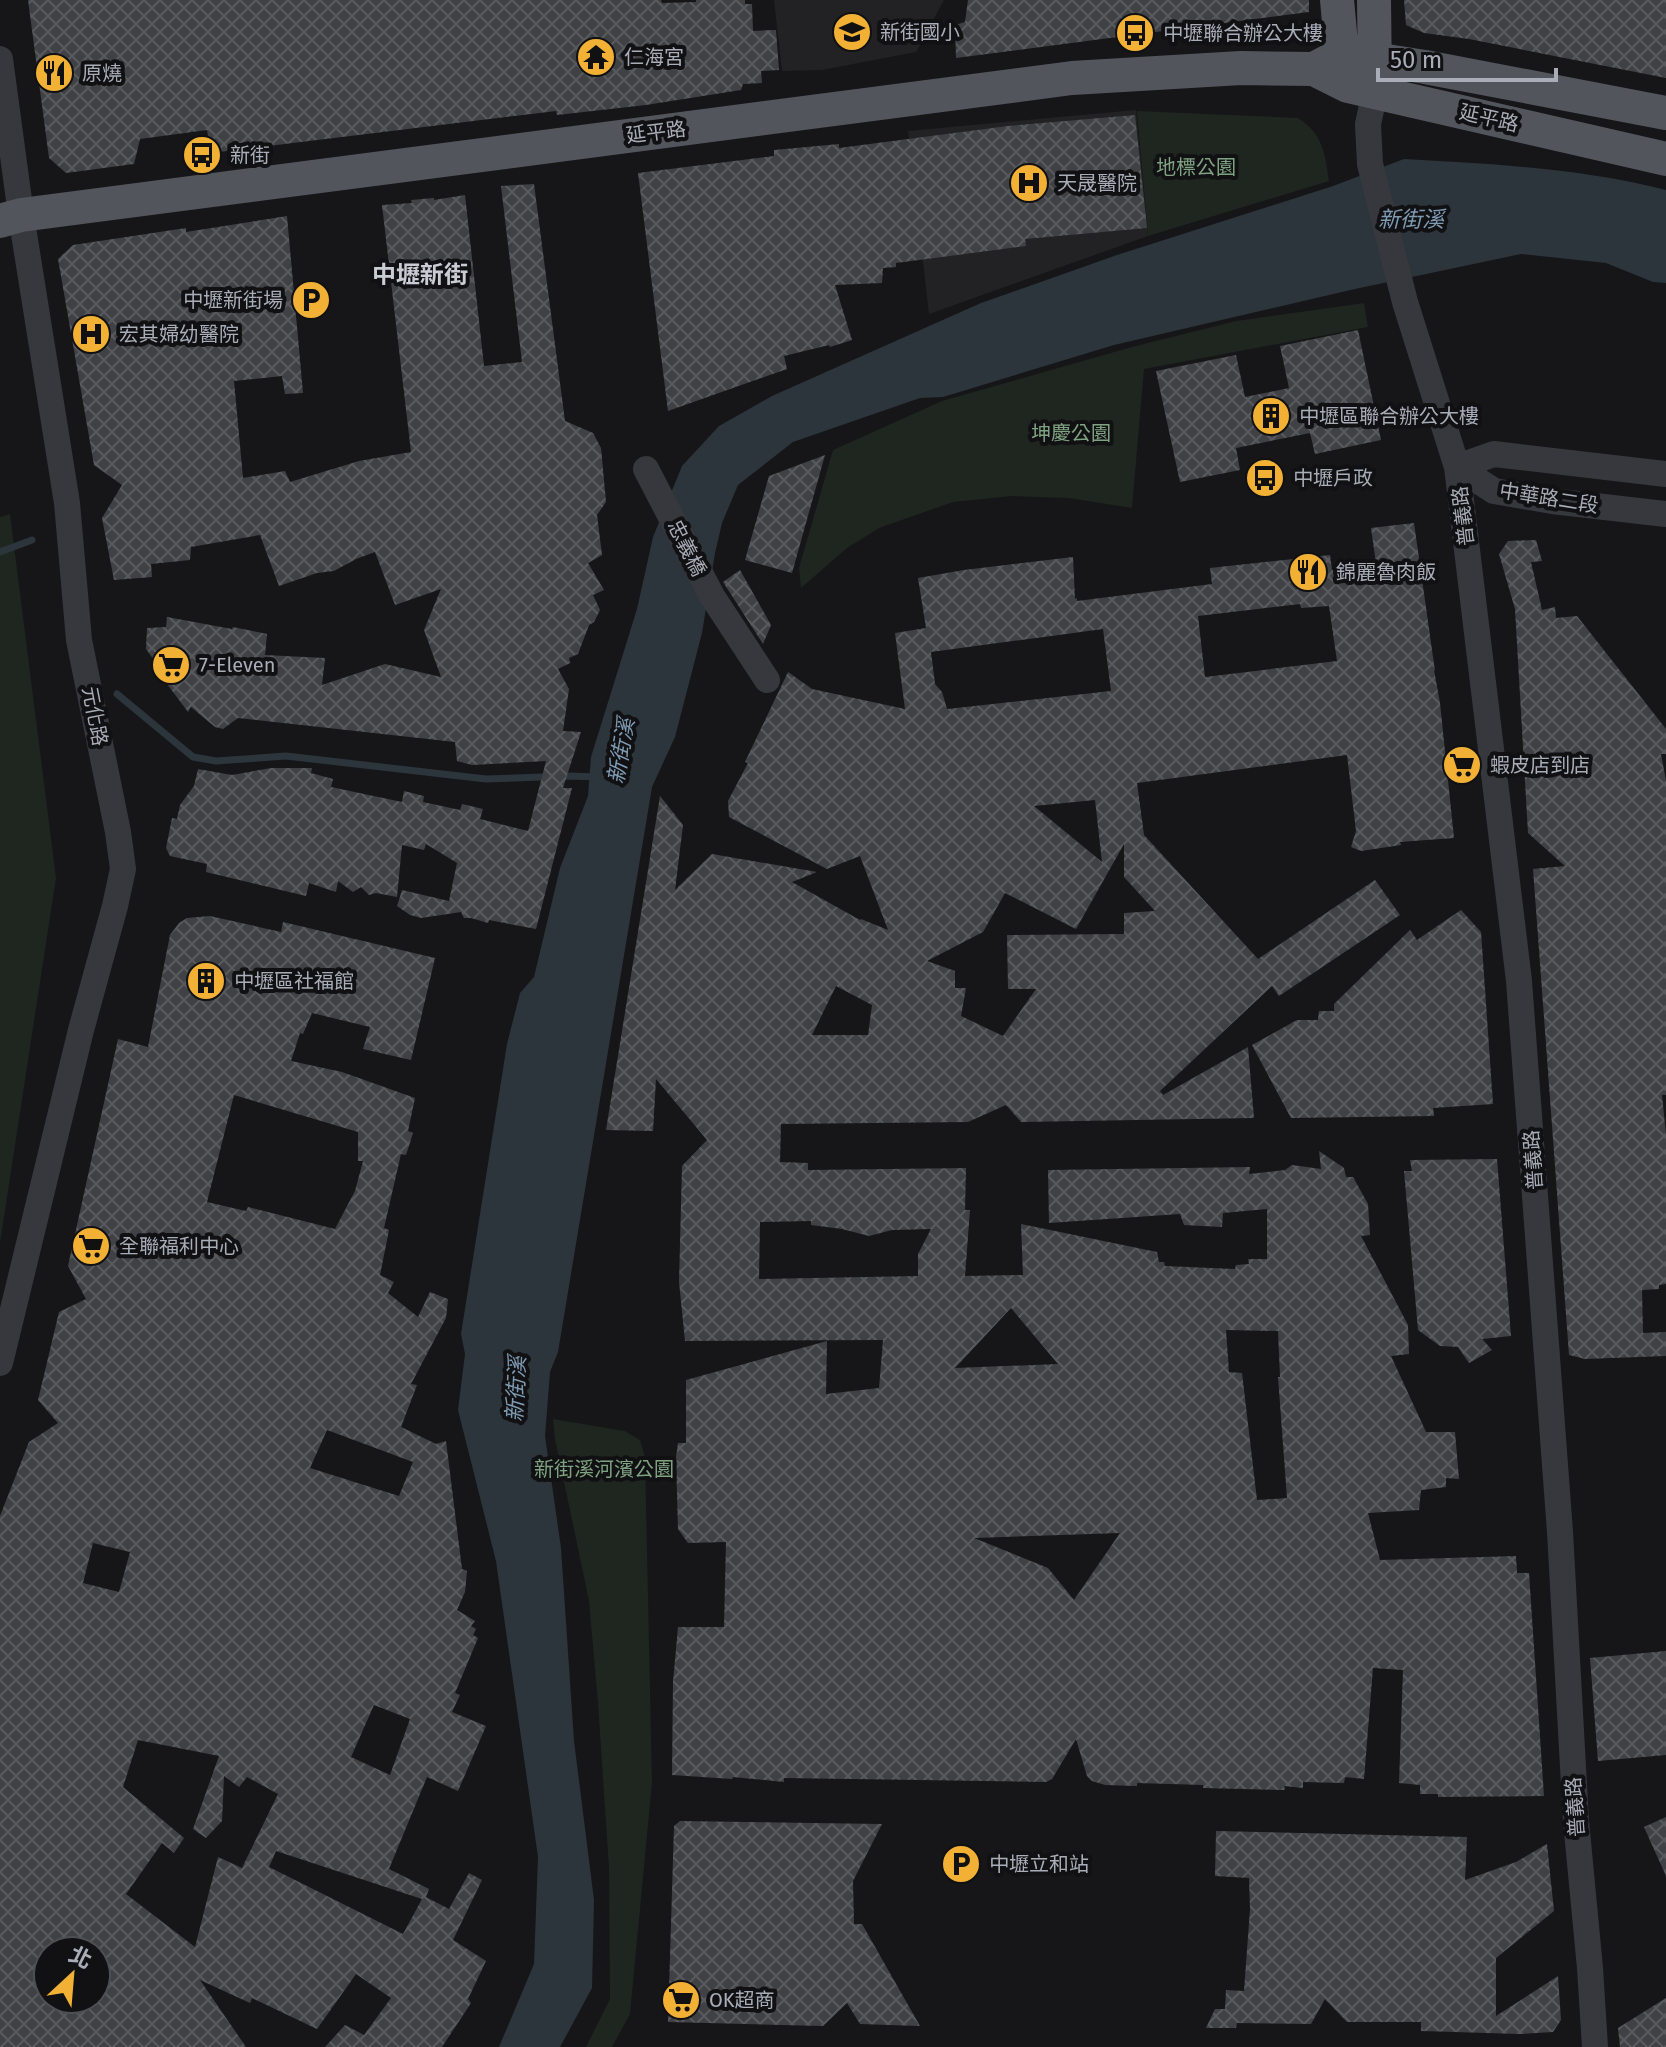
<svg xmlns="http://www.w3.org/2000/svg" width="1666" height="2047" viewBox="0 0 1666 2047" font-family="'Fira Sans','Noto Sans TC',sans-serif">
  <defs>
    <pattern id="building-cross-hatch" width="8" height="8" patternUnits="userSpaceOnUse" patternTransform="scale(2)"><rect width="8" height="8" fill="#404145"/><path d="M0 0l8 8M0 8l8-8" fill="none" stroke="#595a5e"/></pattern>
  </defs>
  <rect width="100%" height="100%" fill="#161618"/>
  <!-- built -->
  <path fill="#222225" d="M774,0h170l-28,52 -94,18 -40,1z
    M1136,110l12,126 -219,78 -21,-183z"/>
  <!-- green -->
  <path fill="#1e261f" d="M1137,111l161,7c25,16 27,35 31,63l-181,55z
    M1364,303l4,24 -224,42 -12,139 -63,-10 -57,-2 -59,6 -74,26 -32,20 -46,40 -2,-20 34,-118 109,-49 190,-54 104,-26z
    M10,514l46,364 -56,365v-726z
    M553,1419l72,12 15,9 5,17 7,326 -22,231 -18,33h-26l24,-48 -1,-131 -11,-165 -9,-102 -34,-162z"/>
  <!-- water -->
  <path fill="#2c353c" d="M1404,159c88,5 177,9 262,31v93l-13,-1 -47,-19 -85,-9 -166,35 -241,56 -171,52 -23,1 -127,44 -55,43 -16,38 -7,30 -13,80 -27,104 -23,50 -94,565 -8,20 -5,64 16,112 13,193 20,159 -2,88 -32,59h-61l35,-83 4,-107 -42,-296 -38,-151 7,-56 -4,-20 46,-290 13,-51 14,-16 26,-109 28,-72 3,-39 46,-148 16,-72 29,-71 37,-40 53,-30 209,-93 136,-48 216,-69z"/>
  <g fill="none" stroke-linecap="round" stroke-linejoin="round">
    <!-- stream -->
    <path stroke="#2c353c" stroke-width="7" d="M0,552l32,-12
      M117,694l76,63 23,4 70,-5 200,23 83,-3 29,1"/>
  </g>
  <!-- building -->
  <path fill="url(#building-cross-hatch)" fill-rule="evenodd" d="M28,0h633l1,3 34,-1v-2h49v4h7l1,27 23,-1 3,40 -18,1 1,12 -19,1 -2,6 -95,15 -89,10 -1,-4 -345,42 -4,-23 -67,9 -6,25 -68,9 -17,-15z
    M968,0h341v12l-353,46 -1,-33 10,-3z
    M1404,0h262v78l-197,-39 -45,-6 -18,-8z
    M1135,115l12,113 -122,11 1,7 -130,17v4l-13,1 -1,15 -47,2 17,55 -22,7 -1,-2 -45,11 3,13 -119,42 -30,-238 136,-17v-6l65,-6v4l169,-22z
    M534,184l31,237 28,12 8,15 5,54 -9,13 5,40 -14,8 16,27 -11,5 7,15 -6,12 -5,3 -11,29 -9,4 1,5 -12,6 11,20 -6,42 18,1 -18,56h9l-36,141 -47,-9 -1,3 -17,-5h-7l-3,-6 -40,6 -11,-3 -13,-9 5,-16 47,11 8,-38 -31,-19 -2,6 -22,-5 -5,52 -21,-4 -7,2 -8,-8 -8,5 -15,-11 -2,11 -27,-9 -3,13 -100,-24 1,-8 -37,-8 -4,-8 6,-30 5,1 3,-14 14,-19 4,-17 34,6 39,-7h41l-1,5 22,6 -2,8 71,15 2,-11 20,5 -1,6 37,8 2,-6 21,5 -3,10 48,12 18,-70 -74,4 -15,-4 -2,-19 -217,-24 -15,11 -8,-2 -24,-20 -3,5 -21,-28 2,-3 -23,-32 1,-21 19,-1 1,-10 65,12 1,-2 34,7 -2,21 60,3 -3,27 63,-21 56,13 -17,-47 17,-41 -46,16 -20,-53 -19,7 -22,12 -17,2 -38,13 -19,-51 -69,12 -1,13 -39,4 1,13 -38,3 -12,-62 20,-33 -28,-20 -36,-206 15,-14 113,-17v4l101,-16 16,177 -18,1 -3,-18 -48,5 9,97 42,-7 5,11 69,-21 52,-9 -29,-247 30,-2 -1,-3 23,-2v2l31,-5 19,171 38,-4 -21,-176z
    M1358,330l23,110 -66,14 -5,-21 -74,15 4,22 -60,12 -24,-111 80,-16 9,42 44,-9 -9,-42z
    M825,455l-33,118 -47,-13 24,-84z
    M1414,523l21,148 -1,-1 6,33 14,135 -54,4 1,3 -40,6 -10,-4 5,-16 -9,-76 -210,28 7,52 114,124 117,-79 25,35 -121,81 -7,-10 -112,105 3,4 85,-48 6,71 -233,4 -15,-17 -38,17 -187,2 -1,38 28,1v7l158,-2 -1,42h5l-5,66 58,-1 -2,-51 136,28 2,10h5l1,4 70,3 1,-4 13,-1 -1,-5h19v-50l-44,4 -1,14 -38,-2 -4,-11 -131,9 -1,-53 202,-3 -1,7 36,-4 7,-5 29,4 -2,-18 25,17 2,9h7l15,27 2,31 -9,1 47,89 1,29 -18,2 35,76h29l4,47 -13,-1v9l-25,3 -2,20 -51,3 12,47 136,-4 1,17h12l15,223 -106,1v-3h-18v-9l-21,-2 4,-113 -30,-2 -9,111 -19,-2 -1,6 -41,-1v6l-19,-2 1,4 -82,-2v-3l-66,-2v3l-32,-1 -13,-4 -5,-5 -11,-37 -24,40 -6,3 -262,-4v4l-51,-5 -1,2 -60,-4 1,-93 5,-55h46l2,-85 -38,1 -10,-14 -2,-72 2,-14h8v-63l141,-39 -1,53 53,-6 4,-48 -198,1 -6,-59 3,-116 25,-26 -51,-61 -3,52 -47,-1 54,-334 23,29 -8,65 37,-36 105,18 -25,10 68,38 1,-1 27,11 -28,-74 -33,13 -98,-52 -1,-16 20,-38 -3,-1 43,-90 24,17 93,20 -10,-76 31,-5 -8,-50 46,-8 109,-13 2,42 2,-1v3l135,-17 -2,-16 120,-13 2,15 44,-7 -5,-35zM1300,604l1,4 28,-2 8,55 -132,16 -7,-61zM1103,629l8,62 -164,18 -5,-17 -7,-8 -4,-32zM1095,800l7,62 -68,-56zM1124,844v33l31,34 -31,2v21l-117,1 1,54h28l-33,47 -42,-20 5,-28h-11v-17l-28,-10 56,-29 22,-39 71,36zM836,986l36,19 -4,30h-56zM811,1221v4l31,4 27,7 23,-6 39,-1 -13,25v22l-159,3 1,-57zM1011,1308l47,56 -103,4zM1226,1330l52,1 2,46h-2l9,121 -30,2 -15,-127 -13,-1zM1120,1533l-46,67 -26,-32 -74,-30z
    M1536,540l6,21 -11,1 11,48 13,-3 1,11 21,-2 89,113v25h-5l5,27v314h-4l4,40v149l-7,1v4l-17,1 1,43 23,-1v24l-81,3 -16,-4 -36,-486 32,-3 -37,-33 -13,-224 -16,-55 9,-13z
    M740,570l31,55 -8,19 -40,-62z
    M1461,910l20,22 12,172 -60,4 1,8 -143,2 -39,-73 45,-25h21l1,-9h15v-7l76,-74 7,10z
    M210,916l71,16 2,-10 152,36 -24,102 -48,-11 7,-22 -58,-14 -9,21 -3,-1 -9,28 51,11 73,26 -7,33 5,2 -7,22 -5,-1 -17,74 5,2 -9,45 14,7 -6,11 30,24 12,-25 18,7 -2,19 -35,66 6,1 -16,42 35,17 10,-3 16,128 5,2 -2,21 -8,18 18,11 -4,5 5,3 -3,6 5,3 -23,55 5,2 -8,17 34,14 -28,65 -31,-14 -38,92 40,20 -3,8 23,12 20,-36 13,7 -29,60 33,21 -18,38 3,4 -29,44h-117l20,-22 19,10 27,-37 -35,-24 -39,55 -65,-31 -2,5 -50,-23 46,67h-246v-531l29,-74 29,-19 -20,-23 21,-88 27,-13 -18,-33 50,-227 30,8 22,-112 9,-12 8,-5zM234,1095l124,37v29h5l-8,30 -20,38 -87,-22 -2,4 -39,-9zM327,1430l86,32 -14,34 -89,-28zM93,1543l37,9 -11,40 -36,-9zM374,1705l36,14 -20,56 -39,-18zM138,1740l81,16 -26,73 13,9 16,-17 2,-45 15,11 8,-10 31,17 -36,74 -24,-11 -23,90 -69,-53 36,-51 12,10 10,-15 -61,-51zM276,1851l146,48 -19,35 -134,-67zM48,1951h48v48h-48z
    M1497,1159l14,177 -29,3 10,11 -23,13 -11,-16 -18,-1 -22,-16 -14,-159h8l-2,-11z
    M1666,1651v104l-68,6 -8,-103z
    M1666,1817v59l-22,-49z
    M680,1821l202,3 -29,57 1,43h8l58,102 -60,-2 -13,-21 -24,23 -155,-4 6,-196z
    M1216,1831l251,6 -2,43 51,-18 31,-18 7,67 -58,47v58l62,-40 3,44 -8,12 -33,2 -99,-3v-9h-74l-22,-23 -14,25 -74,-1 -1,5h-30l9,-19h10l1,-19 18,1 6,-82 -1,-31 -34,-2z
    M1666,1998v49h-46l-2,-19z"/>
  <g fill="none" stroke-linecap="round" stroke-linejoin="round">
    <!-- minor -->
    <path stroke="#37383d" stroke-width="26" d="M0,59l21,156 46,288 12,137 39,192 5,37 -8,37 -34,124 -81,333
      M1375,92l-7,32 2,40 35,138 52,165 62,514 41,551 16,289 14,147 5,79
      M1457,467l37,24 58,10 114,13
      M1457,467l37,-13 172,20
      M646,469l66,127 55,84"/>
    <!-- major -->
    <path stroke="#53555c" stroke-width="34" d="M1337,0l5,54 3,19
      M1374,0l1,80
      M1314,69l28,-15 83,13 241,46
      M0,221l21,-6 146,-19 905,-118 169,-10 73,1 34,17 318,73"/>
  </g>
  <!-- icons -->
  <defs>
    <symbol id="school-disc" viewBox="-11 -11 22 22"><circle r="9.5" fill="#f2b134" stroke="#111113"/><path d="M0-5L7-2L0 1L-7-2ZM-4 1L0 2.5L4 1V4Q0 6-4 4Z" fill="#111"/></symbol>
    <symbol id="bus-disc" viewBox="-11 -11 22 22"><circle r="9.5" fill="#f2b134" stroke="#111113"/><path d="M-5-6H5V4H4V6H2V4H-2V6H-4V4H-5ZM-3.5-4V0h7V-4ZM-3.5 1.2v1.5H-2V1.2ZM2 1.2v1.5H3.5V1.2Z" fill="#111"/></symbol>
    <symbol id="temple-disc" viewBox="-11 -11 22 22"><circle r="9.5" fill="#f2b134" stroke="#111113"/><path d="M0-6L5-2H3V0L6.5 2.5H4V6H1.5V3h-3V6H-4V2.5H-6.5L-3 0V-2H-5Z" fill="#111"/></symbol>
    <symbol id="restaurant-disc" viewBox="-11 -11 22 22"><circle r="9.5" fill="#f2b134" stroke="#111113"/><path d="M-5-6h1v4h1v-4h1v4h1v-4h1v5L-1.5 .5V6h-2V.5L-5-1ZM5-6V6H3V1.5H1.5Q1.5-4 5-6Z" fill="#111"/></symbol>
    <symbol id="hospital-disc" viewBox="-11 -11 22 22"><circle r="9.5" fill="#f2b134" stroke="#111113"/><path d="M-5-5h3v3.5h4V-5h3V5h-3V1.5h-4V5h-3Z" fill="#111"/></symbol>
    <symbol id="parking-disc" viewBox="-11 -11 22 22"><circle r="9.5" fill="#f2b134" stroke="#111113"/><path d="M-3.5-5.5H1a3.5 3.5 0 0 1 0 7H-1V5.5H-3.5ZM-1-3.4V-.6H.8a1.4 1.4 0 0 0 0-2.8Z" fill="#111"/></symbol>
    <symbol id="building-disc" viewBox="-11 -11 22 22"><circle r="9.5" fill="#f2b134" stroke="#111113"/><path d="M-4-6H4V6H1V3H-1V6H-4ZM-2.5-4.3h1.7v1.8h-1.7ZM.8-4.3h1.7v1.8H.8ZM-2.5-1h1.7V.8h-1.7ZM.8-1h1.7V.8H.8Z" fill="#111"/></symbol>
    <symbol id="supermarket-disc" viewBox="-11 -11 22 22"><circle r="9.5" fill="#f2b134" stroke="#111113"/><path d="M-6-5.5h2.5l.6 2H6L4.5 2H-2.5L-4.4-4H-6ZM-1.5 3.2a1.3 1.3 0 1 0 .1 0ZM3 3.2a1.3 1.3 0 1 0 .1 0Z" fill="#111"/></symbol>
  </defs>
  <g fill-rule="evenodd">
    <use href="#school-disc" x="830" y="10" width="44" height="44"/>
    <use href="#bus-disc" x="1113" y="11" width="44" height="44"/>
    <use href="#temple-disc" x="574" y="35" width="44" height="44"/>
    <use href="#restaurant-disc" x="32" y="51" width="44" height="44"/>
    <use href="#bus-disc" x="180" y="133" width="44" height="44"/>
    <use href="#hospital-disc" x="1007" y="161" width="44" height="44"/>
    <use href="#parking-disc" x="289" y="278" width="44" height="44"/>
    <use href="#hospital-disc" x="69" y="312" width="44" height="44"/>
    <use href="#building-disc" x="1249" y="394" width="44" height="44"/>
    <use href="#bus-disc" x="1243" y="456" width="44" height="44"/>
    <use href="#restaurant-disc" x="1286" y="550" width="44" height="44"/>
    <use href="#supermarket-disc" x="149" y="643" width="44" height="44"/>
    <use href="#supermarket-disc" x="1440" y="743" width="44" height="44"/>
    <use href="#building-disc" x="184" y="959" width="44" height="44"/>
    <use href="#supermarket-disc" x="69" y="1224" width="44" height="44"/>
    <use href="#parking-disc" x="939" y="1842" width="44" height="44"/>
    <use href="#supermarket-disc" x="659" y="1978" width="44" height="44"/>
  </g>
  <g text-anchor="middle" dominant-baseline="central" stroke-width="8" stroke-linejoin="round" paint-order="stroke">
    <!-- poi labels -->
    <g font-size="20" fill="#a8adb8" stroke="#111113" text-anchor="start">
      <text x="880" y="32">新街國小</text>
      <text x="1163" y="33">中壢聯合辦公大樓</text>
      <text x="624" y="57">仁海宮</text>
      <text x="82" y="73">原燒</text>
      <text x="230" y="155">新街</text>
      <text x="1057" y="183">天晟醫院</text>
      <text x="283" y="300" text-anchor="end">中壢新街場</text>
      <text x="119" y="334">宏其婦幼醫院</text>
      <text x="1299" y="416">中壢區聯合辦公大樓</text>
      <text x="1293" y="478">中壢戶政</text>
      <text x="1336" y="572">錦麗魯肉飯</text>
      <text x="199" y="665">7-Eleven</text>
      <text x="1490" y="765">蝦皮店到店</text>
      <text x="234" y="981">中壢區社福館</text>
      <text x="119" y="1246">全聯福利中心</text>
      <text x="989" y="1864">中壢立和站</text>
      <text x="709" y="2000">OK超商</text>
    </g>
    <!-- street labels -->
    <g font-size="20" fill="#a8adb8" stroke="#111113">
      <text transform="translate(1489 118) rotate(13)">延平路</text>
      <text transform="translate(656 132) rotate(-7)">延平路</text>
      <text transform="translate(1549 498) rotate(9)">中華路二段</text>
      <text transform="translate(1463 516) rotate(-97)">普義路</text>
      <text transform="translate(687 548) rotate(63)">忠義橋</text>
      <text transform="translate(95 716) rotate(79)">元化路</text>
      <text transform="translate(1533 1160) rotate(-94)">普義路</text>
      <text transform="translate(1575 1807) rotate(-94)">普義路</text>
    </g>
    <!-- park labels -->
    <g font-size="20" fill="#7fa381" stroke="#111113">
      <text x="1196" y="167">地標公園</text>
      <text x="1071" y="433">坤慶公園</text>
      <text x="604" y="1469">新街溪河濱公園</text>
    </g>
    <!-- water labels -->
    <g font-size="22" font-style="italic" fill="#7f9bb3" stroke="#111113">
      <text x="1411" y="219">新街溪</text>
      <text transform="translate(621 751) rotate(-80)">新街溪</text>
      <text transform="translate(516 1389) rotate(-87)">新街溪</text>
    </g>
    <!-- quarter labels -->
    <g font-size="24" font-weight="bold" fill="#c9ccd4" stroke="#111113">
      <text x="420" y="275">中壢新街</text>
    </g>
  </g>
  <!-- north arrow -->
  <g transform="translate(72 1975) rotate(26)"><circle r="38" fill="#111113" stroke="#4d4f55" stroke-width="2"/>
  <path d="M0-6L14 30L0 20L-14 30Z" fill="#f2b134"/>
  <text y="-12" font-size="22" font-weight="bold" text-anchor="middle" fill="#a8adb8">北</text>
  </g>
  <!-- scale -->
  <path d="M1378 68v12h178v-12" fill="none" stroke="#a8adb8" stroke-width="4"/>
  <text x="1390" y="68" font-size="24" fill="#a8adb8" stroke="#111113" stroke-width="6" paint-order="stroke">50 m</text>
</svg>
